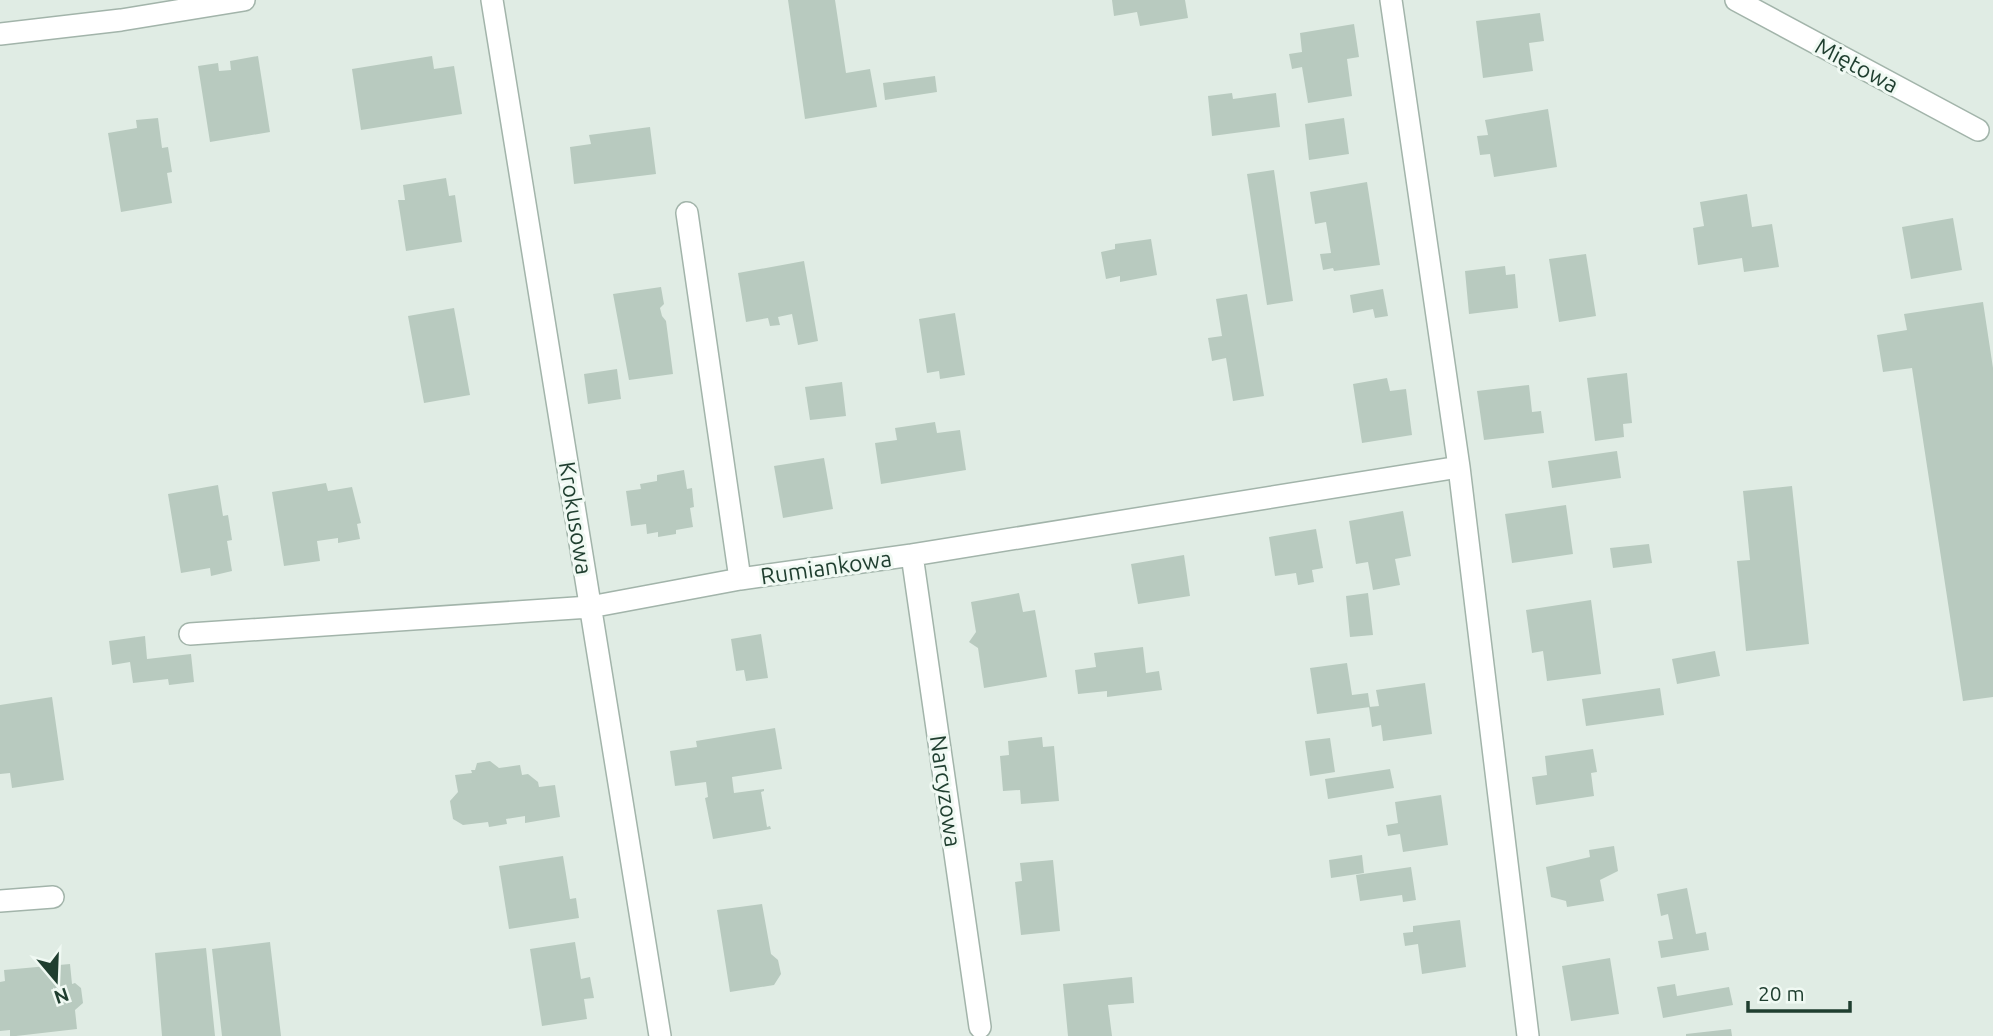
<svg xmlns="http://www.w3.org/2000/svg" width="1993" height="1036" viewBox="0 0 1993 1036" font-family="Ubuntu,sans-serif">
  <rect width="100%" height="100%" fill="#e0ece4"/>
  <!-- building -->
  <path fill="#b8cabf" d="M788,0h47l11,73 24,-4 7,38 -72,12z
    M1112,0h73l3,18 -48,8 -3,-14 -23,4z
    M1540,13l4,28 -15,2 4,28 -50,7 -7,-57z
    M1354,24l5,33 -12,2 5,37 -44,7 -6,-36 -10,2 -3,-15 13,-2 -2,-19z
    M258,56l12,76 -60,10 -12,-76 20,-3 1,8 12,-1 -1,-9z
    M432,56l2,13 20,-3 8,48 -101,16 -9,-61z
    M935,76l2,16 -52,8 -2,-17z
    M1232,93l1,6 43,-6 4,34 -68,9 -4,-40z
    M1548,109l9,58 -63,10 -4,-23 -10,1 -3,-19 11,-1 -3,-15z
    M158,118l4,30 6,-1 4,25 -5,1 5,30 -51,9 -13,-79 29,-5 -1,-8z
    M1344,118l5,36 -40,6 -4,-36z
    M650,127l6,47 -82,10 -4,-37 21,-3 -2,-9z
    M1274,170l19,131 -26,4 -20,-131z
    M446,178l3,18 6,-1 7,47 -56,9 -8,-51h7l-2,-15z
    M1367,182l13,83 -46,6 -1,-3 -10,2 -3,-16 11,-1 -5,-31 -11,2 -5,-32z
    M1747,194l5,33 20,-3 7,43 -35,5 -2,-14 -44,7 -5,-37 11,-2 -4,-24z
    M1953,218l9,52 -51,9 -9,-52z
    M1151,239l6,36 -37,7v-6l-14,3 -5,-27 14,-3v-5z
    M1586,254l10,62 -37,6 -10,-63z
    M804,261l14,80 -20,4 -6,-31 -14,3 2,8 -10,1 -2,-8 -22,4 -8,-49z
    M1505,266l1,9 9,-1 3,34 -49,6 -4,-43z
    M661,287l3,17 -4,4 2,8 4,5 7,53 -44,6 -16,-86z
    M1383,289l5,27 -13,2 -2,-9 -20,4 -3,-18z
    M1247,294l17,102 -31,5 -7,-43 -14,3 -4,-23 14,-2 -6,-37z
    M1983,302l10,66v329l-30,4 -51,-333 -29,4 -6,-37 30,-5 -3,-16z
    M454,308l16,87 -46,8 -16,-87z
    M955,313l10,62 -25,4 -1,-8 -12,2 -8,-54z
    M617,369l4,30 -33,5 -4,-30z
    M1627,373l5,50 -9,1 1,13 -29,4 -8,-63z
    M1387,378l3,13 16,-2 6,46 -50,8 -9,-59z
    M842,382l4,34 -36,4 -5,-33z
    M1529,385l3,27 9,-1 3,22 -60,7 -7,-49z
    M935,422l2,11 23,-3 6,40 -85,14 -6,-41 22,-3 -2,-12z
    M1617,451l4,27 -69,10 -4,-27z
    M824,458l9,51 -50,9 -9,-52z
    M684,470l3,19 5,-1 2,19 -4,1 3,19 -17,3v4l-18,3v-5l-11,2 -1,-10 -15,2 -5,-35 15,-2 -1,-5 17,-3v-6z
    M326,483l2,8 24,-4 9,36 -4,1 3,15 -22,4v-5l-21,3 3,20 -36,5 -12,-74z
    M218,485l5,31 5,-1 4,25 -5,1 5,30 -21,5 -1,-8 -29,5 -13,-79z
    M1792,486l17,158 -63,7 -9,-90 13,-1 -7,-69z
    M1566,505l7,49 -61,9 -7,-49z
    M1403,511l8,45 -16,3 5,26 -27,5 -5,-28 -12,2 -7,-43z
    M1316,529l7,39 -11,2 2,12 -16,3 -2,-12 -21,3 -6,-39z
    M1649,544l3,19 -39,5 -3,-20z
    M1184,555l6,41 -52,8 -7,-40z
    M1019,593l4,19 12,-2 12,67 -63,11 -6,-40 -9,-6 7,-10 -5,-30z
    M1368,593l5,42 -23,2 -4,-41z
    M1591,600l10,74 -54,7 -4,-30 -11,2 -6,-43z
    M761,634l7,44 -22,3 -2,-11 -8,1 -5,-32z
    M145,636l2,23 44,-5 3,28 -25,3 -1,-6 -35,4 -3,-21 -18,3 -3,-24z
    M1143,647l3,26 13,-2 3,19 -55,7v-6l-29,3 -3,-24 21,-3 -2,-14z
    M1715,651l5,25 -43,8 -5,-25z
    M1347,663l5,32 16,-2 2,14 -53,7 -7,-46z
    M1425,683l7,51 -49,7 -2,-16 -9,2 -3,-20 10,-1 -3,-16z
    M1660,688l4,27 -78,11 -4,-27z
    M52,697l12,83 -52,8 -2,-15 -10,1v-69z
    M775,728l7,41 -50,8 2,16 30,-4v2l-3,1 6,35 3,-1 1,3 -58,10 -8,-41 3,-1 -2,-15 -31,4 -5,-35 27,-4 -1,-6z
    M1042,737l1,10 11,-1 5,55 -38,3 -1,-14 -17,1 -3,-35 9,-1 -1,-14z
    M1330,738l5,34 -25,4 -5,-35z
    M1593,749l4,23 -6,1 3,23 -58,9 -4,-28 15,-2 -2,-19z
    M490,761l9,7 21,-3 2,10 6,-1 10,8 1,5 16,-2 5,32 -35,6v-7l-19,3 1,5 -18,3 -1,-5 -25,3 -10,-6 -3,-18 8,-9 -3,-17 17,-2 -1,-3h4l2,-7z
    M1390,769l4,19 -66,11 -3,-20z
    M1441,795l7,50 -45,7 -3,-18 -12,2 -2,-11 12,-2 -3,-21z
    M1614,846l4,25 -18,9 4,21 -37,6 -1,-6 -15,-4 -5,-30 44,-10 -1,-7z
    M1362,855l2,18 -33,5 -2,-18z
    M563,856l7,43 6,-1 3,20 -70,11 -10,-63z
    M1053,860l7,71 -39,4 -6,-53 7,-1 -2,-18z
    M1411,867l5,33 -13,2 -1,-7 -42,6 -4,-26z
    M1687,888l9,46 10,-2 3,18 -48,8 -3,-17 15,-2 -5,-25 -7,2 -4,-22z
    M762,904l9,50 7,6 3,14 -7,11 -44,7 -13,-82z
    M1460,920l6,47 -44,7 -4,-30 -13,2 -2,-13 10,-1v-6z
    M270,942l11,94h-59l-10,-87z
    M575,942l6,37 9,-2 4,21 -10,1 3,20 -45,7 -12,-77z
    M206,948l9,88h-53l-7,-83z
    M1610,958l9,56 -48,7 -9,-55z
    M70,964l2,20 3,-1 6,5 2,15 -8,7 2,19 -61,7h-6v-6l-10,1v-49l5,-1 -1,-11z
    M1132,977l2,26 -26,2 4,31h-44l-5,-52z
    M1675,984l2,12 52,-9 4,18 -70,13 -6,-31z
    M1731,1029l1,7h-46v-2z"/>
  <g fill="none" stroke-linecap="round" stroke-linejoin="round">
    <defs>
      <path id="minor" d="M492,0l168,1036
        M1391,0l68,467 69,569
        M1736,0l242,130
        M0,34l121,-14 123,-20
        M687,213l53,366
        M912,555l68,472
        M190,634l400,-27 150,-28 172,-24 547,-88
        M0,901l53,-4"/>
    </defs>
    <!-- minor casing -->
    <use href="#minor" stroke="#a2b4aa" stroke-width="24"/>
    <!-- minor -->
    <use href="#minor" stroke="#fff" stroke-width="21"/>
  </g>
  <g text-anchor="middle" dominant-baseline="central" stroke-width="6" stroke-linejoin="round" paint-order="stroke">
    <!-- street labels -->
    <g font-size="23" fill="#1f3e2f" stroke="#f0f9f3">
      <text transform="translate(1857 65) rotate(28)">Miętowa</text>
      <text transform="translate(576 518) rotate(81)">Krokusowa</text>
      <text transform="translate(826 567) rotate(-8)">Rumiankowa</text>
      <text transform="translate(946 791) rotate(82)">Narcyzowa</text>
    </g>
  </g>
  <!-- north arrow -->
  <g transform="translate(56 980) rotate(161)" stroke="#f0f9f3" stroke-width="5" paint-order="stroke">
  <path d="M0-5L12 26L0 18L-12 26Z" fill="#1f3e2f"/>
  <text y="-10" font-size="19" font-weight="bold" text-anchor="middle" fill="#1f3e2f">N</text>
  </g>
  <!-- scale -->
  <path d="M1748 1001v10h102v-10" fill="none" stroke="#1f3e2f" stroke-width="3.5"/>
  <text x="1758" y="1001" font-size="21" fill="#1f3e2f" stroke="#f0f9f3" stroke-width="5" paint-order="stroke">20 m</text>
</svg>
